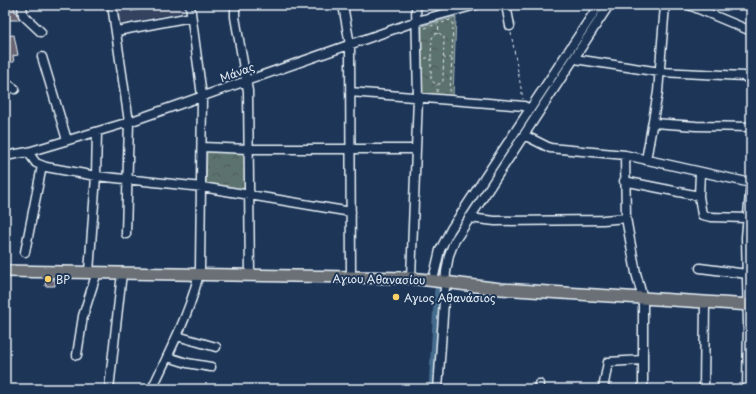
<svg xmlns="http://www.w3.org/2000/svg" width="756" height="394" viewBox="0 0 756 394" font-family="'Playpen Sans',sans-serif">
  <defs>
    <pattern id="park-crowns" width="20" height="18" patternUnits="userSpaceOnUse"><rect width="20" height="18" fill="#5b726e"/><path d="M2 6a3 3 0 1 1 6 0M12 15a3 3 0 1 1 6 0" fill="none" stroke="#4f5b5a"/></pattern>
  </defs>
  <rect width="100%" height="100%" fill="#1d3557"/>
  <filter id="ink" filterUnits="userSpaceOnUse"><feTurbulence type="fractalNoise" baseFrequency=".025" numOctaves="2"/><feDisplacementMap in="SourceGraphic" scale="8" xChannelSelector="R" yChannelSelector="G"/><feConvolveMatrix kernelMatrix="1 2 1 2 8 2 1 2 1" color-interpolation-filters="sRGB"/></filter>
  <g filter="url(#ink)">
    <!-- built -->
    <path fill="#34435f" d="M117,5h65l1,7 -63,12z"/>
    <!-- park -->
    <path fill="url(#park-crowns)" stroke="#a2b2b3" d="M456,17l-3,80 -32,-3 1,-68z
      M207,148l38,1 1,42 -40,-6z"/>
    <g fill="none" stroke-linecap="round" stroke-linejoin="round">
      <!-- canal -->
      <path stroke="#456c8d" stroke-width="7" d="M432,389l6,-102"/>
    </g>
    <!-- building -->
    <path fill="#696573" stroke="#e8f1f8" d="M5,5h9l1,7h2l3,8h-15z
      M130,5h18v3l-17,3z
      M14,35l4,20 -5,1 1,6h-8l-1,-26z
      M46,279l9,1v6h-10z"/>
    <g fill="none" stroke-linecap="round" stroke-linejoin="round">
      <defs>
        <path id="minor" d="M22,5l1,10 18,17
          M112,5l17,117 -3,112
          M235,5v12l13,74 2,185
          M343,5l7,40 1,233
          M506,5l4,21
          M689,5l62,26
          M117,31l74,-14
          M42,57l25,83
          M575,59l85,13 84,4 7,5
          M5,82l10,7
          M350,92l138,11 36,3 6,3 -79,120 -11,21 -7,30
          M530,109l69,-104
          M654,123l42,3 55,1
          M524,135l26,13 75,7 126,28
          M203,147l45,2h167
          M28,152l8,11 10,4 50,9 106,11 149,25
          M625,155l1,63 10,55 7,26v90
          M5,156l23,-4 101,-30 288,-101 59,-16
          M646,160l12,-68 7,-87
          M700,173l-1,23 3,19 9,2 36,1
          M624,181l75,15
          M469,218l26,3 108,-1 23,-2
          M25,252l17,-86
          M700,268l47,6
          M89,272l7,-96 1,-44
          M411,278l7,-180 -2,-93
          M177,336l39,11
          M77,355l6,-39 14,-44
          M168,357l19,6 24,4
          M109,389l13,-116
          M152,389c18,-39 40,-79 48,-121l2,-172 -12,-91
          M438,389l8,-117 3,-17 5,-13 155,-237
          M538,389l1,-5
          M603,389l5,-27 35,-2
          M704,389l1,-87
          M747,389l1,-66 -2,-86 5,-55"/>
        <path id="major" d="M5,271l406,7 90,11 250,16"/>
      </defs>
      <!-- minor casing -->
      <use href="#minor" stroke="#e8f1f8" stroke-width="11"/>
      <!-- major casing -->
      <use href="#major" stroke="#e8f1f8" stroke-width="14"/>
      <!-- path -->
      <path stroke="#e8f1f8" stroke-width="1" stroke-dasharray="3 3" stroke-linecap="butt" d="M442,23l8,-3 3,3 -1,35h-8
        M425,28l12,-4
        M511,33l12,66
        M431,57l1,-19 3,-4 4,-1
        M425,58h6v21l4,5h5l3,-3 1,-44 -5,-4 -1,-11
        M437,92v-7
        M450,92l2,-34"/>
      <!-- minor -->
      <use href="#minor" stroke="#1d3557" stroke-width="8"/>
      <!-- major -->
      <use href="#major" stroke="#6b7074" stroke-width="11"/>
    </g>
  </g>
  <!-- markers -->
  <g fill="#ffd166" stroke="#1d3557" stroke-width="1.5">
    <circle cx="48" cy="279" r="4"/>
    <circle cx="396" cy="297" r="4"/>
  </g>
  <g text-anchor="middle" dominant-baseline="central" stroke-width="4" stroke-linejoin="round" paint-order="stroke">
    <!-- street labels -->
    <g font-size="11" fill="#e8f1f8" stroke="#1d3557">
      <text transform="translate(237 72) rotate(-20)">Μάνας</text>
      <text transform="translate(379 279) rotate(1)">Αγιου Αθανασίου</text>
    </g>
    <!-- poi labels -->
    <g font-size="11" fill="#e8f1f8" stroke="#1d3557" text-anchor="start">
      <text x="56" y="279">BP</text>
      <text x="404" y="297">Αγιος Αθανάσιος</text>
    </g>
  </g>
  <!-- margin -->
  <rect width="756" height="394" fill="none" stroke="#1d3557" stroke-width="20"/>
  <rect x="10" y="10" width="736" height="374" fill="none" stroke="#e8f1f8" stroke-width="1.5" filter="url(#ink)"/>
</svg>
